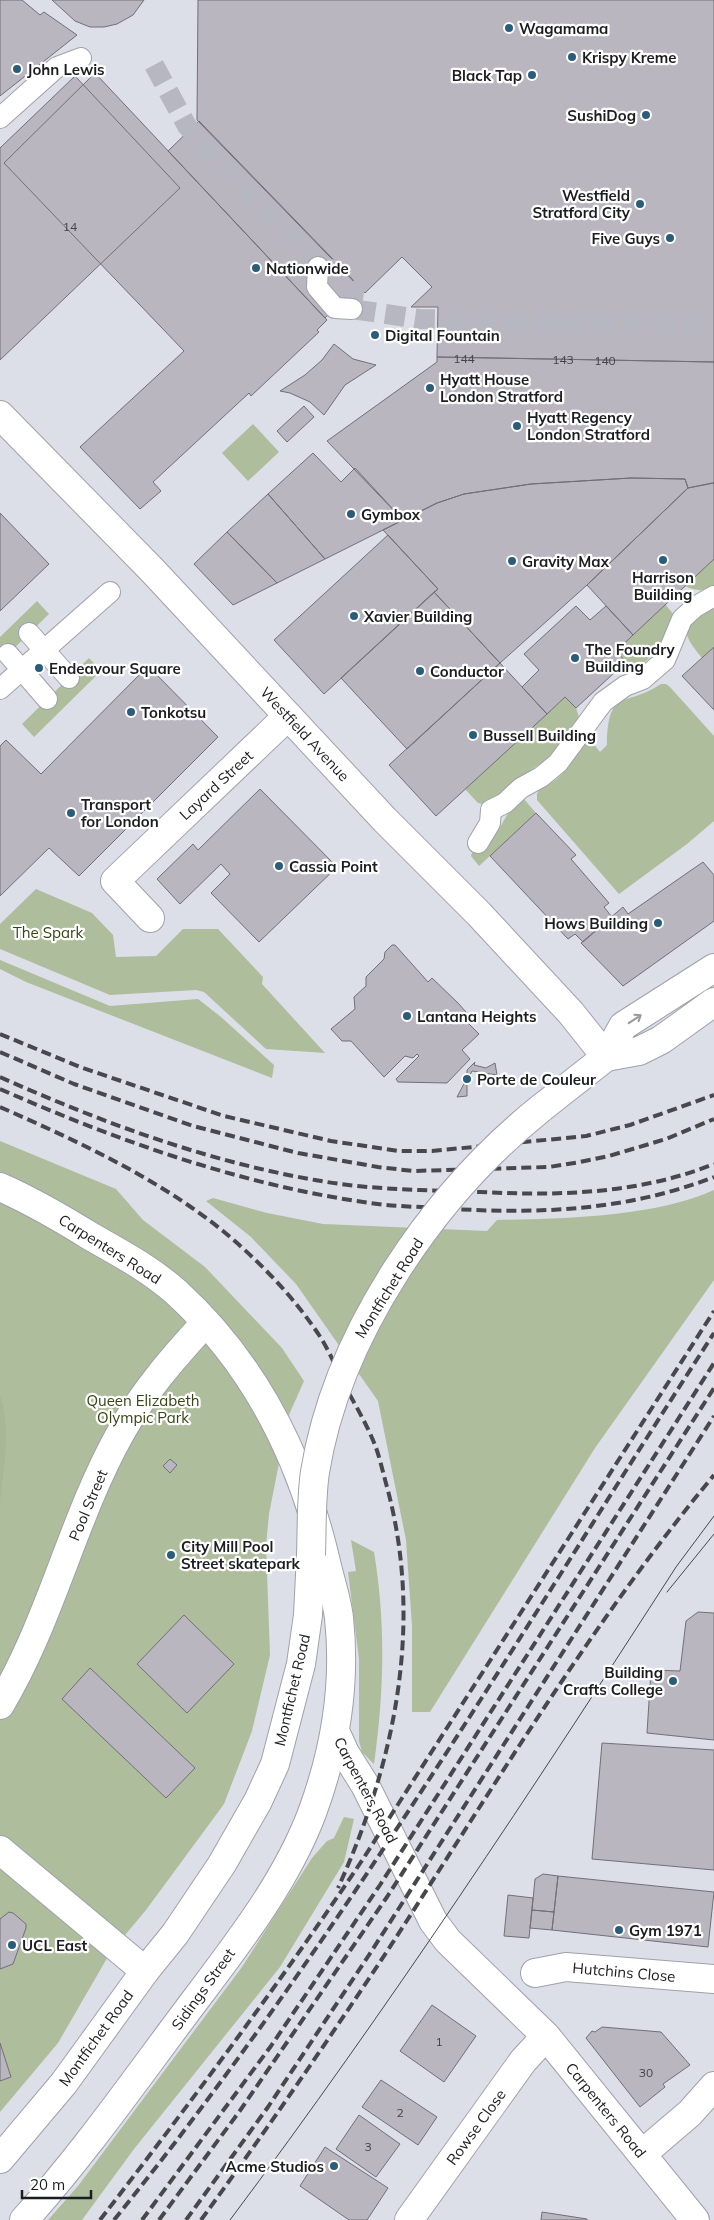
<svg xmlns="http://www.w3.org/2000/svg" width="714" height="2220" viewBox="0 0 714 2220" font-family="Mulish,sans-serif">
  <rect width="100%" height="100%" fill="#dcdee8"/>
  <!-- green -->
  <path fill="#aebd9c" d="M253,424l26,28 -31,29 -26,-28z
    M714,559v27c-10,6 -19,5 -29,0z
    M37,601l12,13 -49,48v-25z
    M665,604l9,11 -14,32 -20,20 -11,-1 -13,-15z
    M710,609h4v38l-12,11c-21,-26 -22,-31 8,-49z
    M89,658l12,13 -67,66 -12,-13z
    M661,684h5l4,3 44,49v85l-27,23 -68,50 -82,-94v-6l3,-6c23,-7 33,-29 46,-48l6,2 8,10 7,-7c1,-57 17,-37 54,-61z
    M565,697l11,11 3,9 -18,29 -11,11 -31,21 -18,19 -18,7 -5,-1 -13,-14z
    M523,798l13,15 -57,53 -8,-10 1,-3 27,-24 15,-26z
    M36,889l56,24 21,22 3,22 40,-1 27,-27h35l45,48 -1,7 63,69 -59,-4 -62,-57 -8,-2 -86,5 -110,-46v-25z
    M0,960l110,46 88,-7 23,18 53,48 -2,13 -246,-96 -26,-13z
    M0,1141l116,48 27,31 62,47 77,81 22,33 -16,36 -19,97 -3,31 4,110 -18,76 -28,73 -78,106 -36,43 -52,90 -58,69z
    M714,1190v90l-119,168 -165,264h-18v-86l-6,-86 -28,-139 -82,-117 -45,-47 -45,-36 7,-3 54,15 56,11 164,7 10,-11c63,-1 159,-3 217,-30z
    M351,1540l23,12c12,72 10,141 0,212l-12,-12 -3,-11v-82l-11,-87 8,-1z
    M344,1817l10,2 -10,43 -64,105 -146,182 -52,71h-34l30,-34 164,-219 70,-109 15,-17 7,-3z"/>
  <!-- forest -->
  <path fill="#a8b796" d="M0,1395c11,33 4,73 0,108z"/>
  <!-- building -->
  <path fill="#b9b6bf" stroke="#716f77" d="M0,0h22l18,15 4,-3 33,23 -77,61z
    M52,0h92l-11,15 -16,9 -13,3h-14l-15,-6z
    M198,0h516v362l-277,-5 1,-50h-27l21,-20 -30,-30 -37,36 -168,-173z
    M95,73l232,247 -10,10 2,2 -68,64 -2,-3 -96,89 8,9 -21,18 -60,-62 104,-96 -180,-188z
    M75,76l105,112 -180,172v-212z
    M199,121l159,164 -33,33 -157,-167z
    M334,344l19,15 23,6 -31,20 -21,30 -14,-13 -20,-9 -10,-2 25,-16 17,-15z
    M437,357l277,5v121l-26,5 -3,-9 -54,-1 -100,6 -67,10 -27,9 -34,17 -76,-79 110,-79z
    M304,406l10,11 -27,25 -10,-11z
    M313,453l28,29 14,-14 48,52 -78,39 -57,-65z
    M631,478l54,1 3,9 -101,97 -87,78 -66,-71 4,-3 -55,-59 54,-27 27,-9 67,-10z
    M712,483h2v76l-81,76 -46,-50 101,-97z
    M268,494l57,65 -48,24 -50,-51z
    M0,513l49,51 -49,47z
    M227,532l50,51 -44,22 -39,-41z
    M388,535l50,54 -114,105 -50,-54z
    M434,592l66,71 -93,86 -66,-71z
    M576,606l14,14 16,-14 27,29 -17,16 10,11 -50,46 -11,-11 -18,17 -25,-27 17,-17 -15,-16z
    M714,647v63l-32,-34z
    M500,663l47,51 -111,102 -47,-51z
    M148,666l70,71 -139,139 -30,-28 -49,48v-150l6,-6 35,34z
    M260,789l77,78 -78,75 -48,-49 19,-19 -9,-10 -41,40 -23,-25 36,-35 5,6z
    M536,813l40,42 -5,4 38,44 -5,4 8,10 -29,25 -8,-8 -7,5 -78,-83z
    M703,862l11,13v46l-91,65 -42,-43 42,-36 5,7z
    M392,945h3l33,37 4,-4 26,25 8,9v9l13,13 -17,16 8,9 -23,24 -49,-1 -2,-3 23,-23 -2,-2 -4,4 -8,-2 -21,21 -33,-36h-9l-11,-12 24,-20 -1,-12 12,-11v-9l18,-18 1,-7z
    M475,1062l-1,3 12,3 9,-5 2,12 -25,-4 -5,10v15l-10,1 10,-19v-8z
    M170,1459l7,6 -7,8 -7,-7z
    M698,1612l16,1v127l-67,-7 4,-63 29,1 6,-50z
    M184,1615l50,49 -47,49 -50,-49z
    M90,1668l105,100 -29,30 -104,-99z
    M602,1743l112,7v120l-122,-11z
    M543,1874l15,2 -4,36 -22,-2 3,-31z
    M558,1876l156,16 -6,55 -156,-17z
    M508,1895l25,3 -4,40 -25,-2z
    M532,1910l22,2 -2,18 -22,-2z
    M9,1912l4,1 13,11v4l-13,36 -13,5v-50z
    M432,2005l44,31 -32,46 -44,-31z
    M602,2027l59,5 29,33 -27,19 2,3 -25,20 -54,-69 6,-7 3,1z
    M0,2043l11,34 -11,4z
    M381,2080l56,37 -19,28 -56,-38z
    M359,2115l41,29 -24,33 -40,-28z
    M325,2147l63,41 -21,32h-18l-49,-34z
    M542,2212l45,7v1h-46z"/>
  <g fill="none" stroke-linecap="round" stroke-linejoin="round">
    <!-- pedestrian-tunnel -->
    <path stroke="#b6b7c0" stroke-width="20" stroke-dasharray="20 10" stroke-linecap="butt" d="M154,65l33,61 131,141 19,3 17,20 -2,19 67,10 295,6"/>
    <defs>
      <path id="pedestrian" d="M0,118l57,-51 24,-9
        M318,267l-1,20 18,21 17,1
        M29,633l40,45
        M8,654l39,45
        M0,689l110,-97
        M478,843l12,-20 1,-13 14,-7 16,-15 20,-11 17,-14 45,-61 22,-16 18,-7 22,-19 17,-41 13,-12 19,-11"/>
      <path id="minor" d="M150,918l-35,-37 173,-165
        M0,1187c32,14 61,31 90,49 30,17 60,33 86,56 79,72 126,167 150,270 4,18 11,38 13,56 7,66 -4,133 -27,195 -29,77 -86,145 -134,210 -50,67 -98,135 -154,197
        M0,1705c51,-85 72,-185 120,-271 23,-42 54,-77 86,-112
        M335,1731l10,22 20,32 68,136 15,20 98,95 149,184
        M0,1850l145,121
        M535,1973l31,-6 148,12
        M642,2154l48,-41 24,-27
        M409,2220l114,-159 23,-25"/>
      <path id="tertiary" d="M0,415l152,155 233,250 94,94 92,99 35,44
        M606,1057l33,-6 22,-11 53,-38
        M540,1109l66,-52 17,-31 91,-58
        M0,2159l64,-76 81,-112 30,-37 47,-70 36,-63 17,-37 26,-100 7,-49 3,-60"/>
    </defs>
    <!-- pedestrian casing -->
    <use href="#pedestrian" stroke="#9fa1ab" stroke-width="22"/>
    <!-- minor casing -->
    <use href="#minor" stroke="#9fa1ab" stroke-width="30"/>
    <!-- tertiary casing -->
    <use href="#tertiary" stroke="#9fa1ab" stroke-width="30"/>
    <!-- pedestrian -->
    <use href="#pedestrian" stroke="#fff" stroke-width="20"/>
    <!-- minor -->
    <use href="#minor" stroke="#fff" stroke-width="28"/>
    <!-- tertiary -->
    <use href="#tertiary" stroke="#fff" stroke-width="28"/>
    <!-- tram -->
    <path stroke="#47484d" stroke-width="1" d="M667,1592l47,-58
      M230,2220c158,-211 303,-431 446,-653l38,-51"/>
    <!-- rail -->
    <path stroke="#47484d" stroke-width="4" stroke-dasharray="10 5" stroke-linecap="butt" d="M0,1034l80,33 144,49 107,25 68,10h33l154,-15 44,-11 84,-30
      M0,1052l74,32 119,42 105,27 80,14 35,4 136,-4 31,-5 29,-6 57,-17 48,-20
      M0,1077c101,45 205,84 315,103 54,10 110,10 165,12 80,4 159,2 234,-28
      M0,1089c123,54 252,100 386,116 22,2 45,2 68,4 90,5 175,1 260,-32
      M0,1107c77,34 156,70 223,124 36,30 70,65 96,104 11,17 18,35 27,53 10,18 21,37 29,57 5,13 8,28 12,42 37,137 8,275 -49,401
      M100,2220c91,-118 180,-237 263,-361l351,-548
      M114,2220c225,-278 406,-587 600,-887
      M142,2220l129,-174 109,-161 334,-522
      M159,2220l80,-108 148,-215 327,-509
      M186,2220l82,-113 101,-152 345,-539
      M201,2220c62,-85 121,-171 179,-258 108,-165 208,-335 334,-487"/>
    <defs>
      <path id="tertiary-bridge" d="M311,1555c1,-27 0,-57 4,-83 22,-137 118,-277 225,-363"/>
    </defs>
    <!-- tertiary-bridge casing -->
    <use href="#tertiary-bridge" stroke="#9fa1ab" stroke-width="30" stroke-linecap="butt"/>
    <!-- tertiary-bridge -->
    <use href="#tertiary-bridge" stroke="#fff" stroke-width="28"/>
  </g>
  <!-- one-way arrows -->
  <defs><path id="oneway-shaft" d="M-6 0H5M1.5-3L5.5 0L1.5 3" fill="none" stroke-width="1.6" stroke-linecap="round" stroke-linejoin="round" transform="scale(1.25)"/></defs>
  <use stroke="#99999b" href="#oneway-shaft" transform="translate(635 1019) rotate(-33)"/>
  <!-- markers -->
  <g fill="#2b5d7a" stroke="#fff" stroke-width="2">
    <circle cx="509" cy="28" r="5"/>
    <circle cx="572" cy="57" r="5"/>
    <circle cx="17" cy="69" r="5"/>
    <circle cx="532" cy="75" r="5"/>
    <circle cx="646" cy="115" r="5"/>
    <circle cx="640" cy="204" r="5"/>
    <circle cx="670" cy="238" r="5"/>
    <circle cx="256" cy="268" r="5"/>
    <circle cx="375" cy="335" r="5"/>
    <circle cx="430" cy="388" r="5"/>
    <circle cx="517" cy="426" r="5"/>
    <circle cx="351" cy="514" r="5"/>
    <circle cx="663" cy="560" r="5"/>
    <circle cx="512" cy="561" r="5"/>
    <circle cx="354" cy="616" r="5"/>
    <circle cx="575" cy="658" r="5"/>
    <circle cx="39" cy="668" r="5"/>
    <circle cx="420" cy="671" r="5"/>
    <circle cx="131" cy="712" r="5"/>
    <circle cx="473" cy="735" r="5"/>
    <circle cx="71" cy="813" r="5"/>
    <circle cx="279" cy="866" r="5"/>
    <circle cx="658" cy="923" r="5"/>
    <circle cx="407" cy="1016" r="5"/>
    <circle cx="467" cy="1079" r="5"/>
    <circle cx="171" cy="1555" r="5"/>
    <circle cx="673" cy="1681" r="5"/>
    <circle cx="619" cy="1930" r="5"/>
    <circle cx="12" cy="1945" r="5"/>
    <circle cx="334" cy="2166" r="5"/>
  </g>
  <g text-anchor="middle" dominant-baseline="central" stroke-width="4.5" stroke-linejoin="round" paint-order="stroke">
    <!-- number labels -->
    <g font-size="12" fill="#434348">
      <text x="70" y="226">14</text>
      <text x="464" y="358">144</text>
      <text x="563" y="359">143</text>
      <text x="605" y="360">140</text>
      <text x="439" y="2041">1</text>
      <text x="646" y="2072">30</text>
      <text x="400" y="2112">2</text>
      <text x="368" y="2146">3</text>
    </g>
    <!-- poi labels -->
    <g font-size="15" font-weight="bold" fill="#1c1d20" stroke="#fff" text-anchor="start">
      <text x="519" y="28">Wagamama</text>
      <text x="582" y="57">Krispy Kreme</text>
      <text x="27" y="69">John Lewis</text>
      <text x="522" y="75" text-anchor="end">Black Tap</text>
      <text x="636" y="115" text-anchor="end">SushiDog</text>
      <text x="630" y="195" text-anchor="end">Westfield<tspan x="630" dy="17">Stratford City</tspan></text>
      <text x="660" y="238" text-anchor="end">Five Guys</text>
      <text x="266" y="268">Nationwide</text>
      <text x="385" y="335">Digital Fountain</text>
      <text x="440" y="379">Hyatt House<tspan x="440" dy="17">London Stratford</tspan></text>
      <text x="527" y="417">Hyatt Regency<tspan x="527" dy="17">London Stratford</tspan></text>
      <text x="361" y="514">Gymbox</text>
      <text x="522" y="561">Gravity Max</text>
      <text x="663" y="577" text-anchor="middle">Harrison<tspan x="663" dy="17">Building</tspan></text>
      <text x="364" y="616">Xavier Building</text>
      <text x="585" y="649">The Foundry<tspan x="585" dy="17">Building</tspan></text>
      <text x="49" y="668">Endeavour Square</text>
      <text x="430" y="671">Conductor</text>
      <text x="141" y="712">Tonkotsu</text>
      <text x="483" y="735">Bussell Building</text>
      <text x="81" y="804">Transport<tspan x="81" dy="17">for London</tspan></text>
      <text x="289" y="866">Cassia Point</text>
      <text x="648" y="923" text-anchor="end">Hows Building</text>
      <text x="417" y="1016">Lantana Heights</text>
      <text x="477" y="1079">Porte de Couleur</text>
      <text x="181" y="1546">City Mill Pool<tspan x="181" dy="17">Street skatepark</tspan></text>
      <text x="663" y="1672" text-anchor="end">Building<tspan x="663" dy="17">Crafts College</tspan></text>
      <text x="629" y="1930">Gym 1971</text>
      <text x="22" y="1945">UCL East</text>
      <text x="324" y="2166" text-anchor="end">Acme Studios</text>
    </g>
    <!-- street labels -->
    <g font-size="15" fill="#1c1d20" stroke="#fff">
      <text transform="translate(305 734) rotate(47)">Westfield Avenue</text>
      <text transform="translate(216 785) rotate(-43)">Layard Street</text>
      <text transform="translate(110 1249) rotate(32)">Carpenters Road</text>
      <text transform="translate(389 1288) rotate(-58)">Montfichet Road</text>
      <text transform="translate(88 1505) rotate(-67)">Pool Street</text>
      <text transform="translate(292 1690) rotate(-77)">Montfichet Road</text>
      <text transform="translate(366 1790) rotate(62)">Carpenters Road</text>
      <text transform="translate(624 1972) rotate(5)">Hutchins Close</text>
      <text transform="translate(203 1989) rotate(-54)">Sidings Street</text>
      <text transform="translate(96 2038) rotate(-54)">Montfichet Road</text>
      <text transform="translate(606 2110) rotate(51)">Carpenters Road</text>
      <text transform="translate(476 2127) rotate(-54)">Rowse Close</text>
    </g>
    <!-- park labels -->
    <g font-size="15" fill="#334613" stroke="#fff">
      <text x="48" y="932">The Spark</text>
      <text x="143" y="1400">Queen Elizabeth<tspan x="143" dy="17">Olympic Park</tspan></text>
    </g>
  </g>
  <!-- scale -->
  <path d="M22 2190v8h69v-8" fill="none" stroke="#1c1d20" stroke-width="2.5"/>
  <text x="30" y="2190" font-size="15" fill="#1c1d20" stroke="#ffffff" stroke-width="4" paint-order="stroke">20 m</text>
</svg>
